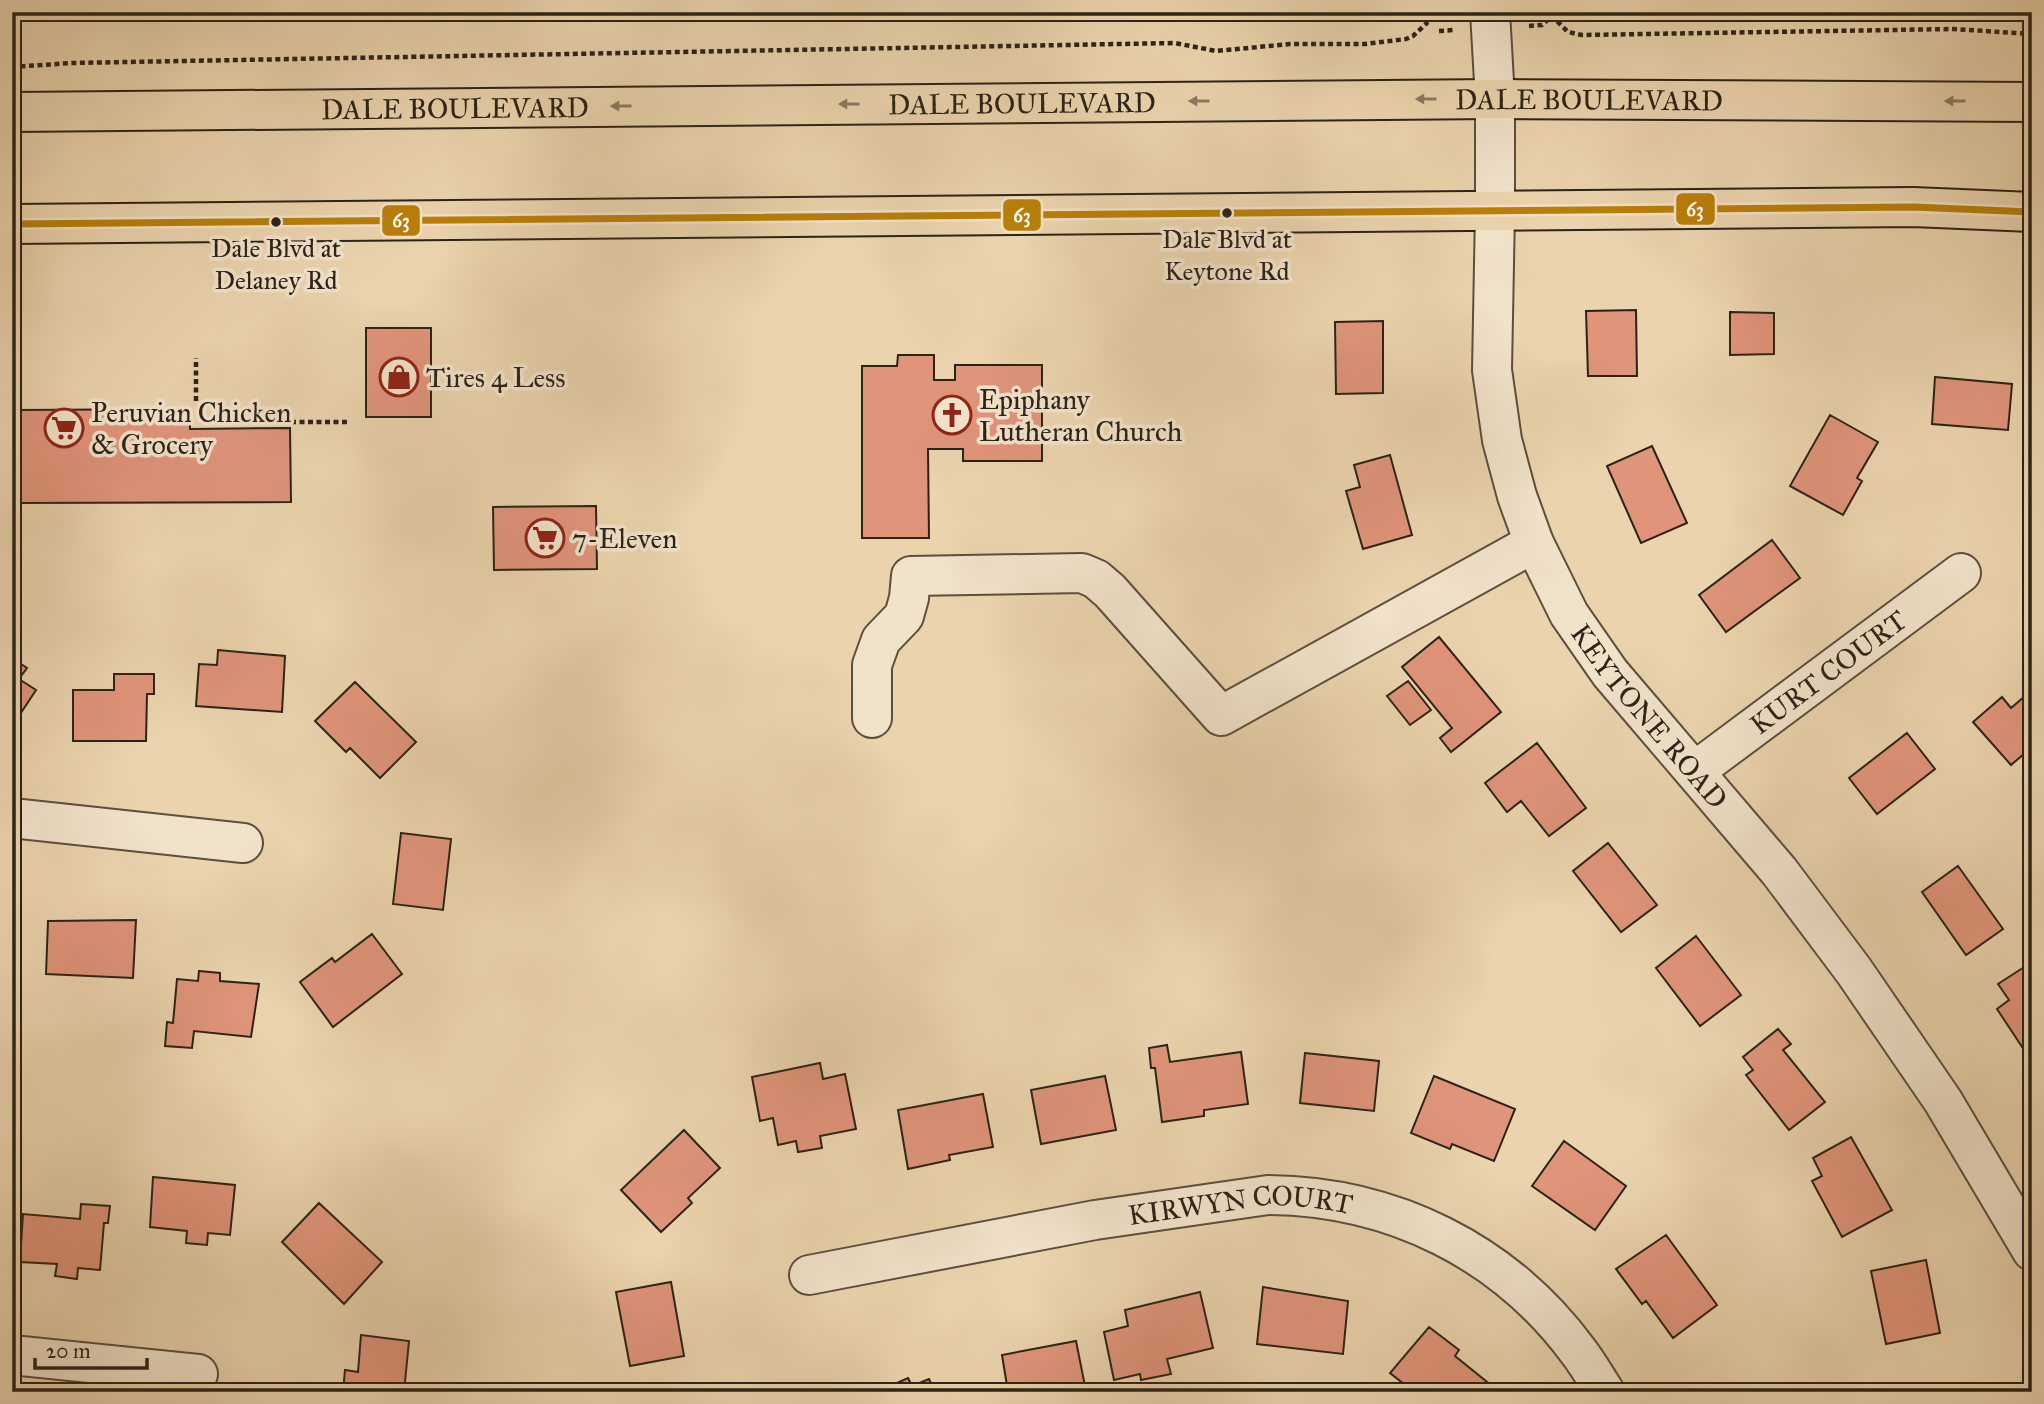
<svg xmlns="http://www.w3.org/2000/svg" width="2044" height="1404" viewBox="0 0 2044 1404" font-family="'IM FELL Great Primer',serif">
  <rect width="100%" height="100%" fill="#ead3ad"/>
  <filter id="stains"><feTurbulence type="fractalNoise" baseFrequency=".00286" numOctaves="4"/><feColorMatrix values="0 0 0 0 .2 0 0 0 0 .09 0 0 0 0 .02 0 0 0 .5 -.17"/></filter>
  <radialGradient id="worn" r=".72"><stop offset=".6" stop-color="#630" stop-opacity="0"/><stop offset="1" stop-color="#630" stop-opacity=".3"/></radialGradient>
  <!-- building -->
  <path fill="#e0947a" stroke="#2b2319" stroke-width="2" d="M1636,310l1,66h-49l-2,-65z
    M1730,312l44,1v41l-44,1z
    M1383,321v72l-47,1 -1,-72z
    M366,328h65v89h-65z
    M898,355h36v25h21v-15h87v96h-79v-12h-35l1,89h-67v-172h35z
    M1935,377l77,7 -4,46 -76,-6z
    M190,409v20l100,-1 1,74 -273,1 -1,-93z
    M1830,415l48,27 -21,36 5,3 -19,34 -53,-29z
    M1652,446l35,77 -46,20 -34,-77z
    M1390,455l22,80 -49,14 -17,-58 14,-4 -6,-22z
    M596,506l1,63 -103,1 -1,-63z
    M1772,540l28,38 -74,54 -27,-37z
    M1439,637l62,75 -50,40 -11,-14 12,-10 -50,-61z
    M218,650l67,6 -3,56 -86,-6 3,-42 18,1z
    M12,658l15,10 -8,11 17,11 -23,35z
    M114,674h40v20h-7l-1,47h-73v-51h41z
    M1408,681l23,29 -21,15 -23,-29z
    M355,682l61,60 -36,36 -30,-30 -4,4 -31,-31z
    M2032,690v57l-21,18 -38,-43 29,-25 9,11z
    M1907,733l28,36 -58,45 -28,-36z
    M1537,743l49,65 -37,28 -28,-35 -14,11 -22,-29z
    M401,833l50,6 -8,71 -50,-6z
    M1608,843l49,62 -36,27 -48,-61z
    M1958,866l45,63 -37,26 -44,-63z
    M136,920l-3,58 -87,-4 2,-53z
    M372,934l30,40 -69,53 -33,-45 32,-24 3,4z
    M1696,936l45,59 -41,31 -44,-58z
    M2032,962v100l-35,-53 12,-9 -11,-16z
    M199,971l21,2v8l39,3 -8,53 -57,-6 -2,17 -27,-2 2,-24 6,1 4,-44 21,2z
    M1778,1029l13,15 -8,6 42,52 -36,28 -43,-55 7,-5 -10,-13z
    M1167,1045l3,17 71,-10 7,52 -44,6v6l-42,6 -7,-54h-4l-2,-20z
    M1305,1053l74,8 -5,50 -74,-8z
    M820,1063l3,16 22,-5 11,55 -36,7 2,12 -24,4 -2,-11 -18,4 -5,-27 -13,3 -8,-44z
    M1105,1076l11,54 -75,14 -10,-54z
    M1434,1076l81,33 -21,52 -42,-17 -2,5 -39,-16z
    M983,1094l10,53 -44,8 1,5 -42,9 -10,-59z
    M684,1130l36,38 -32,30 4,5 -31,29 -40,-42z
    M1851,1137l41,73 -50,27 -30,-56 10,-5 -9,-18z
    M1564,1141l62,45 -31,44 -63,-44z
    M153,1177l82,8 -5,50 -22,-2 -1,12 -21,-2 1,-12 -37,-4z
    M319,1203l63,59 -38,42 -62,-62z
    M81,1204l29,2 -2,17h-4l-4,47 -22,-2 -1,11 -22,-3 2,-12 -37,-2 3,-48 57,5z
    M1666,1235l51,70 -44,33 -27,-37 -4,3 -26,-35z
    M1926,1260l14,73 -54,11 -15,-73z
    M671,1282l13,74 -54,10 -14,-74z
    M1263,1287l85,14 -5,53 -86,-10z
    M1200,1292l13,56 -46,11 4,15 -30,6 -1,-6 -26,6 -10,-48 24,-6 -3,-16z
    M1429,1327l30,23 -4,6 37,30 -5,6h-73l-24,-19z
    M361,1335l48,6 -5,51h-61l2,-22 13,2z
    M1076,1341l10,50 -78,1 -6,-37z
    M908,1378l4,8 17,-7 6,13h-43l-2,-6z
    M1805,1383l1,9h-80v-6z"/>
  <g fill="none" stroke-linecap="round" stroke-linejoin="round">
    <defs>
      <g id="minor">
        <path id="s1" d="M1490,12l5,87v112l-3,159 10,70 15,56 17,47 35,71 41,59 169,198 75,100 89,130 89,150"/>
        <path d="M872,718v-53l9,-25 23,-24 5,-18 2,-22 171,-3 14,6 14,12 111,125 313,-173"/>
        <path id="s2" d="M1695,771l266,-198"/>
        <path d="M12,818l231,25"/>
        <path id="s3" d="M809,1275l286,-55 173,-25c124,1 236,56 310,156 10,13 18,27 27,41"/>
        <path d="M12,1355l186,19"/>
      </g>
      <g id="major">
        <path id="s4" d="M12,112l1483,-13 537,3"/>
        <path d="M12,224l1901,-17 119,5"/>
      </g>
    </defs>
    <!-- minor casing -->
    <use href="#minor" stroke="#5b4f3e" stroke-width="42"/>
    <!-- major casing -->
    <use href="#major" stroke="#2b2319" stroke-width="42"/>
    <!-- path -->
    <path stroke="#2b2319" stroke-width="4.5" stroke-dasharray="5 3.5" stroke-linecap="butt" d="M1529,26l13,-1 10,-9 16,16 14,3 371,-6 79,5
      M1439,31l15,-1
      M12,67l60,-4 1103,-20 41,8 74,-7h75l41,-5 7,-3 15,-14
      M196,401v-43
      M291,422h58"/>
    <!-- minor -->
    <use href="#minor" stroke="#f1e2ca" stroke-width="38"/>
    <!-- major -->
    <use href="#major" stroke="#ead3ad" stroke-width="38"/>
    <defs>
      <path id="bus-1" d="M12,224l1901,-17 119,5"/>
    </defs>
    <!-- bus-1 casing -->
    <use href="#bus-1" stroke="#f1e2ca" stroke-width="12"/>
    <!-- bus-1 -->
    <use href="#bus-1" stroke="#ba7f08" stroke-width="7"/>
  </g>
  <!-- one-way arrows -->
  <defs><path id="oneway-solid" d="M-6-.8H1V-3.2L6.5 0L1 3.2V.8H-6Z" transform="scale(1.75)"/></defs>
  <g fill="#8a7b63">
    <use href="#oneway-solid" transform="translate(1426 99) rotate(180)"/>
    <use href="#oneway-solid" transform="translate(1199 101) rotate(180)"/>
    <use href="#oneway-solid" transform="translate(1955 101) rotate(-180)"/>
    <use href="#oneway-solid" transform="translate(849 104) rotate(180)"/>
    <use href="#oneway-solid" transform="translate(621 106) rotate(180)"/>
  </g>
  <!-- icons -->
  <defs>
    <symbol id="shop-ring" viewBox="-11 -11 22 22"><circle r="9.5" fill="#f1e2ca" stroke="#8f2418" stroke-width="1.5"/><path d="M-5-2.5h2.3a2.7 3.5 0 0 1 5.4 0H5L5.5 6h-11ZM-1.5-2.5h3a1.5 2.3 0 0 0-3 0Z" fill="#8f2418"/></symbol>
    <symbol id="church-ring" viewBox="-11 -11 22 22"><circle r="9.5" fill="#f1e2ca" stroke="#8f2418" stroke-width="1.5"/><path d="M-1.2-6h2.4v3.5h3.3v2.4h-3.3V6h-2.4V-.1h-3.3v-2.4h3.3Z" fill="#8f2418"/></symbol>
    <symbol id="supermarket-ring" viewBox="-11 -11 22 22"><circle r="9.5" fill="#f1e2ca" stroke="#8f2418" stroke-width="1.5"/><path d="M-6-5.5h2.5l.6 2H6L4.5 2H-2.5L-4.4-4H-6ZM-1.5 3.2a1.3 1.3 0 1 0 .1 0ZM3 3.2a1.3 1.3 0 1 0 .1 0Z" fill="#8f2418"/></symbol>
  </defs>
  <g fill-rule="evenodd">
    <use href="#shop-ring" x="377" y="355" width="44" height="44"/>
    <use href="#church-ring" x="930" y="393" width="44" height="44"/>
    <use href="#supermarket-ring" x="42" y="406" width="44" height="44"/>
    <use href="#supermarket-ring" x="523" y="516" width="44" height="44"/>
  </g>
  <!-- markers -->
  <g fill="#2b2319" stroke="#f1e2ca" stroke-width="2.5">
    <circle cx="1227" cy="213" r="6"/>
    <circle cx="276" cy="222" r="6"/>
  </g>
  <g text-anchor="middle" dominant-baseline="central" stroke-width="7" stroke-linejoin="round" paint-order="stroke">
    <!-- bus labels -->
    <g font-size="26" fill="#2b2319" stroke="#f1e2ca">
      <text x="1227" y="239">Dale Blvd at<tspan x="1227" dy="32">Keytone Rd</tspan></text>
      <text x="276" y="248">Dale Blvd at<tspan x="276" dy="32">Delaney Rd</tspan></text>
    </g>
    <!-- street labels -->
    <g font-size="28" fill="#2b2319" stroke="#f1e2ca">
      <text stroke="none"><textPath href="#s4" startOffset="1577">DALE BOULEVARD</textPath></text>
      <text stroke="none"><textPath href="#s4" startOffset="1010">DALE BOULEVARD</textPath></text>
      <text stroke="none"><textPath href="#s4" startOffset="443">DALE BOULEVARD</textPath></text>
      <text stroke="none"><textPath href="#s2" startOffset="166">KURT COURT</textPath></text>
      <text stroke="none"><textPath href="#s1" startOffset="746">KEYTONE ROAD</textPath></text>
      <text stroke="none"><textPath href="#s3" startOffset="438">KIRWYN COURT</textPath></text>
    </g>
    <!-- poi labels -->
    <g font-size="28" fill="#2b2319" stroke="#f1e2ca" text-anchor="start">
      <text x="426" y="377">Tires 4 Less</text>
      <text x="979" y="399">Epiphany<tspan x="979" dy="32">Lutheran Church</tspan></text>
      <text x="91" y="412">Peruvian Chicken<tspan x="91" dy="32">&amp; Grocery</tspan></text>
      <text x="572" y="538">7-Eleven</text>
    </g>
  </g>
  <g stroke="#f1e2ca" stroke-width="2.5">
    <rect x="1675" y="192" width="41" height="34" rx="7" fill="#ba7f08"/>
    <rect x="1002" y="198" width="40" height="34" rx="7" fill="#ba7f08"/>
    <rect x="381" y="204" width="40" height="33" rx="7" fill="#ba7f08"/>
  </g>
  <g font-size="19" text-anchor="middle" font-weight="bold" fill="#fff">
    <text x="1695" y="216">63</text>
    <text x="1022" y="222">63</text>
    <text x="401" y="227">63</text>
  </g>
  <!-- margin -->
  <rect width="2044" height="1404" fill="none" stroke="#ead3ad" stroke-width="42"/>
  <rect x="14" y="14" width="2016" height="1376" fill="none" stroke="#2b2319" stroke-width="3.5"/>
  <rect x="21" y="21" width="2002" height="1362" fill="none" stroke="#2b2319" stroke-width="2"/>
  <!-- scale -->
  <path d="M35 1358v10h112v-10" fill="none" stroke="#2b2319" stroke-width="3.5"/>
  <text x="46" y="1358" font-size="21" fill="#2b2319" stroke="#f1e2ca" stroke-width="5" paint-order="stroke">20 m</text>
  <rect width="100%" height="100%" filter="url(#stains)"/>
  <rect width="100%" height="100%" fill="url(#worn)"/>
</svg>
